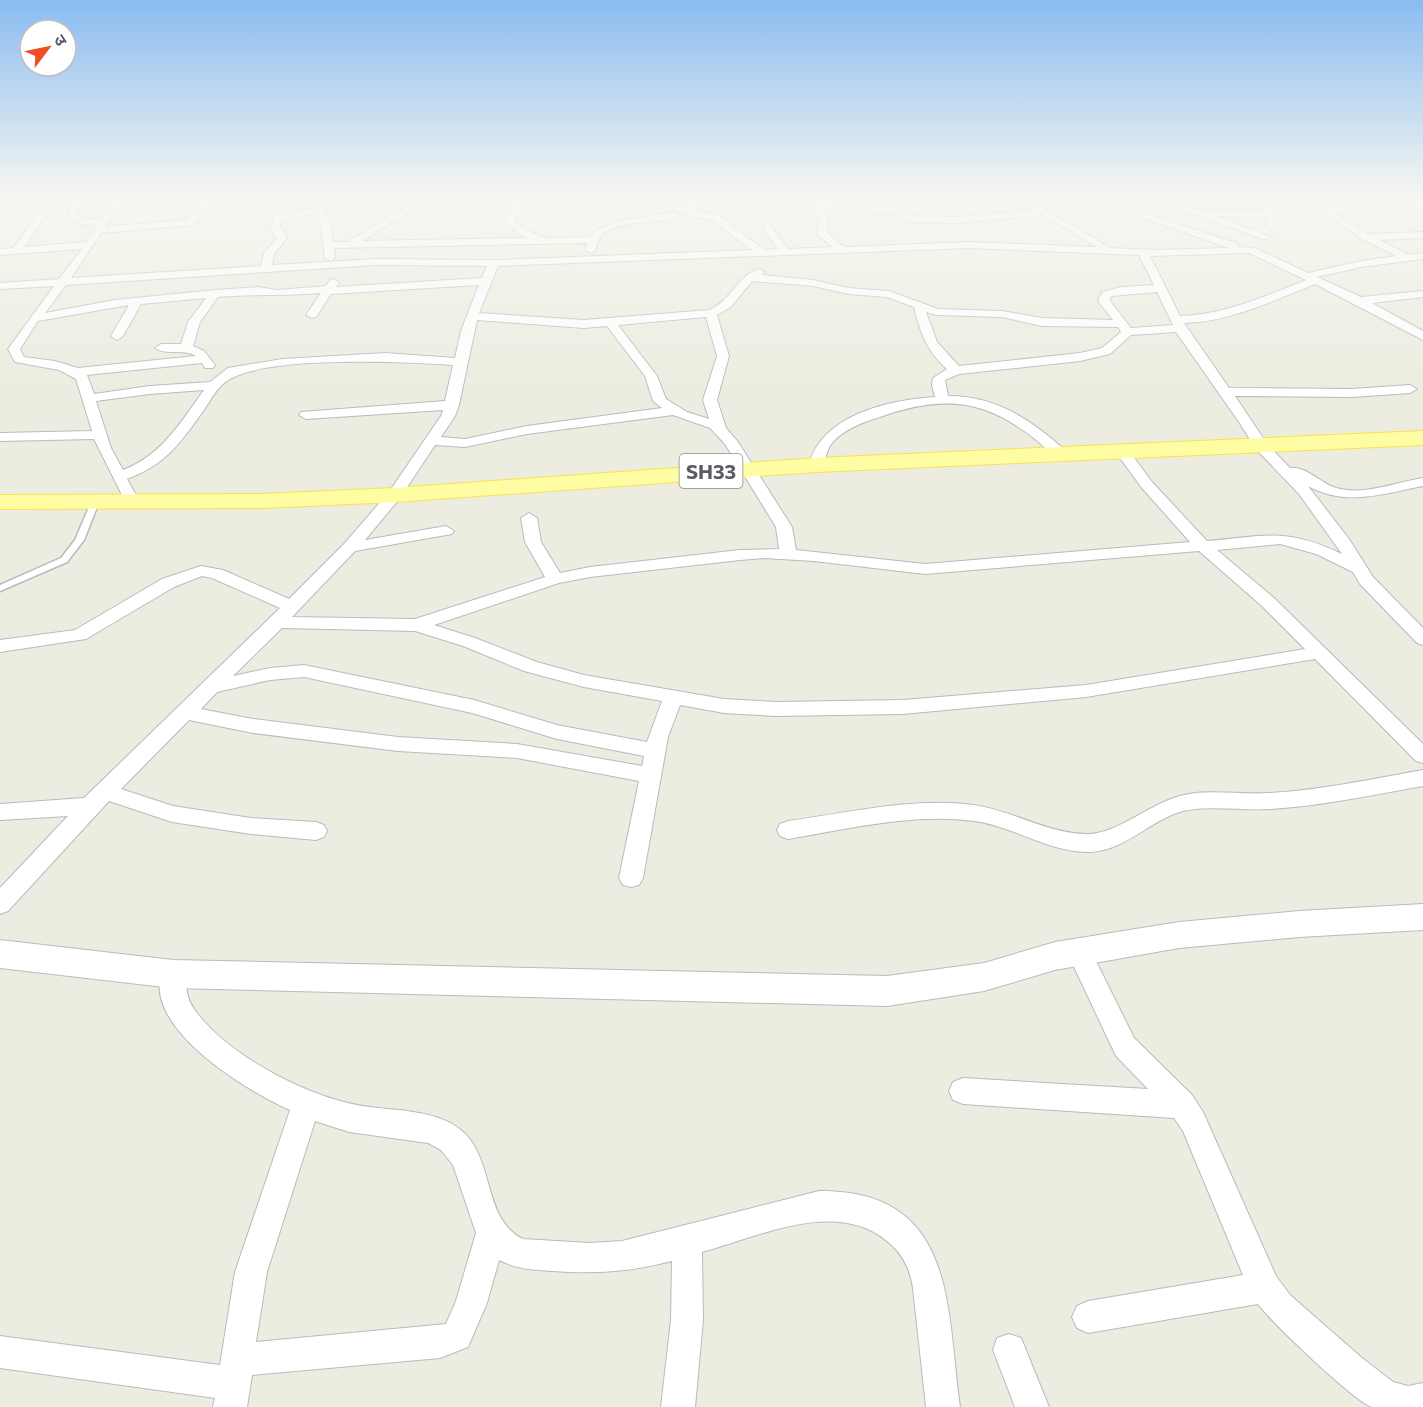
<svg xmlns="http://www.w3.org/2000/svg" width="1423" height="1407" viewBox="0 0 1423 1407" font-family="Commissioner,'Noto Sans Devanagari',sans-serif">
  <rect width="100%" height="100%" fill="#edece0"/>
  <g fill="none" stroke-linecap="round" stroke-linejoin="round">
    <defs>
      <path id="service" d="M92,500h3l4,2 -15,38 -17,22 -67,29v-6l61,-27 14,-18z"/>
      <path id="minor" d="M0,196h36l-5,3 -31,2z
        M72,196h9l-4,18 8,5h15l22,-23h9l-26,31 81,-7 23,-24 9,1 -26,28 -91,8 -30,45 190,-12 3,-13 13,-15 -7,-9 4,-13 39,-8 7,-12h9l-6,12 8,19 2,15h15l76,-46h11l-73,45 167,-3 -11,-5 -15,-13 12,-18c-15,0 -62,3 -71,-6h183l7,3 49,8c15,-12 33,-11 51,-11 -11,10 -30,3 -43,14l27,5 46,35 14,-1 -16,-22 5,-3 3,1 18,24 44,-2 -15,-13 2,-17 -10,-15 5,-6h4l3,7 73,4 14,9 48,1 78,-7 -22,-14h11l87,52 46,2 73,-2 -148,-52h13l144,48v3l17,1 53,25 53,-12 35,-5 -34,-17 -60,-43h9l16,10 96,-3v6l-88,3 33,22 55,-2v6l-44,2 30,15 14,-2v6l-62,8 -44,10 44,20 62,-6v6l-51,6 51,28v9l-108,-56c-43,17 -85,38 -131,39l45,65 123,1 58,-4 7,4 -7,4 -58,4 -117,-1 32,48 23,24c14,-3 31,15 46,20 28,8 60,-6 87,-10v8c-41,8 -77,21 -115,0l41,53 24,38 50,51v17l-6,-2 -57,-59 -7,-12 -37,-18 -36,-10 -63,6 57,48 149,146v19l-7,-2 -101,-102 -229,38 -183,17 -127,2 -52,-3 -44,-8 -12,32 -25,141 -4,7 -8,2 -8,-2 -4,-7 20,-97 -122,-23 -119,-7 -145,-18 -64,-13 -68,69 52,17 78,12 65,4 8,3 3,6 -3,6 -8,3 -65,-6 -79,-12 -63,-21 -101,110 -8,3v-26l68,-72 -68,4v-16l84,-6 196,-190 -68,-30 -10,-2 -28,11 -88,52 -86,13v-12l75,-10 87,-51 39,-13 22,4 66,29 55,-55 45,-52 52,-76 2,-6 -137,9 -7,-4 2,-3 144,-11 8,-36c-46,-3 -198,-11 -230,19 -8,7 -13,17 -19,26 -24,33 -37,54 -77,69l13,23 -3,3h-10l-33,-66 -94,2v-8l92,-2 -16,-52 -17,-9 -44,-8 -7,-13 46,-63 -54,3v-6l59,-4 23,-30 -82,6v-6l13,-1 25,-34 3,-1 5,3 -22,31 62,-5 11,-17 -17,-1 -11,-7zM524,202l103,1 46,7 16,6 23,4 40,30 -258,10 -118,-1 -104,6 2,-11 13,-16 -3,-7 -4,-3 1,-8 35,-7 5,14 4,31 5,3 5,-3 -1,-10 253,-5 -1,7 5,3 5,-3c4,-37 63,-21 83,-35l-5,-3 -54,9 -25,10 -5,6 -45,1 -21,-9 -11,-10 10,-11zM825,209l67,4 14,9 50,1 87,-8 54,32 -127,-5 -126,5 -17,-14 2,-12zM970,248l169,7 15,30 -33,2 -19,5 -4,9 15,19 -71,-2 -40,-7 -64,-2 -49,-18 -40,-3 -36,-8 -51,-5 3,-3 -5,-3c-24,6 -28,32 -51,41l-125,10 -105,-7 19,-47zM1249,253l57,27c-41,16 -81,35 -126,36l-30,-60zM376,265l111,1 -5,12 -146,9 3,-5 -5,-3 -4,1 -4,6 -49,4 -19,-3 -43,3 -100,10 -70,13 21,-28zM752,281l61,5 36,8 38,3 27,10c6,25 13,45 33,62l-14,9 -1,7 3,12c-45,3 -113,17 -126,68l2,3h10c5,-8 5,-18 11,-25 12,-14 31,-21 48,-26 76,-27 118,-13 176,40h10l2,-3 -2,-3c-35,-31 -69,-55 -118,-55l-3,-16 14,-6 121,-13 30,-7 21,-19 45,-3 63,90 17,27 43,45 43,60c-57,-27 -76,-18 -135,-13l-55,-59 -25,-34h-10l-2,3 2,3 25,34 48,54 -265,22 -129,-14 -4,-23 -54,-85 -12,-14 -9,-28 12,-44 -12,-41 14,-8zM479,285l-18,46 -6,27 -70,-5 -103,6 -54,9 -18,14 -60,4 -56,8 -7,-19 115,-12 3,5h8l2,-3 -11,-14 -11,-5 7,-24 18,-25c35,-3 68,-1 103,-4l-15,22 6,3 4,-1 15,-23zM1157,292l16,33 -42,3 -21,-27 1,-5zM206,298l-18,24 -7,22h-20l-6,4c11,8 28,0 41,8l-118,12 -23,-7 -31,-4 -4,-8 18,-28 91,-16 -18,31 6,4 6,-4 18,-32zM926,312l11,3 65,2 40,9 76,1 3,5 -19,16 -22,5 -121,13 -22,-24zM706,317l11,39 -14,44 6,19 -22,-7 -21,-13 -9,-23 -39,-51zM477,320l107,8 23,-2 38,50 8,25 9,7 -135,18 -62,13 -24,-2 14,-21 4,-11zM204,390c-23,32 -43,66 -81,80l-12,-22 -15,-47 54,-7zM673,415l37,13 15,16 51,83 3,22 -39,1 -150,17 -30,6 -19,-31 -4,-24 -8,-5 -8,5 4,24 20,35 -130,42 -123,-2 63,-66 97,-17 2,-3 -8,-5 -81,14 35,-42 35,-53 30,2 62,-13zM1199,551l63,55 43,43 -219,36 -183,15 -127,2 -52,-3 -140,-24 -47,-13 -62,-24 -41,-13 125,-42 31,-6 150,-17 24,-2 50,3 111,13zM282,628l133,3 48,15 61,25 60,16 78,14 -15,41 -90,-17 -83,-25 -170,-35 -34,3 -37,8zM304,677l168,36 85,26 87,17 -2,10 -125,-22 -119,-7 -145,-18 -52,-10 16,-17 53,-12z
        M1143,196h13l49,16 4,-2 57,1v-15h9l-2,32h-6l-1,-11 -51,-1 57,21 -9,2z
        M1423,770v16c-51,9 -102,20 -153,23 -27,2 -61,-4 -87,2 -34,9 -58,41 -95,41 -40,0 -75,-26 -114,-31 -62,-8 -125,8 -186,18l-8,-3 -3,-6 3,-6 8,-3c61,-8 123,-24 185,-16 39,5 75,29 115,29 30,0 63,-32 96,-39 25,-6 59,0 86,-2 52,-3 102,-14 153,-23z
        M1079,941l9,4 46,93 58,57 11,17 73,164 14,19 72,63 31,24 15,4 15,-3v24c-14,0 -39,0 -51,0 -17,-5 -102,-86 -114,-103l-170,29 -11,-5 -5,-11 5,-11 11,-5 155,-26 -60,-144 -9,-13 -211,-14 -10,-4 -4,-9 4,-9 10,-4 185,11 -32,-33 -49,-104 3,-7z
        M173,963l9,3c7,15 1,27 12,43 33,47 120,92 176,98 29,4 68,3 92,24 33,28 20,88 61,108l67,4 32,-2 197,-50c138,-1 127,116 141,216h-34l-13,-119c-3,-20 -11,-35 -26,-47 -51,-43 -129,-4 -185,11l1,68 -8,87h-34l10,-87 1,-59c-43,11 -76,13 -120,10 -22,-2 -32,-1 -53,-11l-12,43 -19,44 -28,11 -188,17 -5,32h-34l2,-9 -215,-30v-32l220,29 15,-93 55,-162c-43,-19 -154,-85 -126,-144zM315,1121l34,11 79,11 13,7 12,15 23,68 -20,68 -10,23 -190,18 11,-70z
        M1009,1334l12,4 28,69h-34l-22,-57 4,-12z"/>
      <path id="tertiary" d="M1423,904v26l-124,7 -120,11 -124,22 -71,21 -97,15 -714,-18 -173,-20v-28l173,20 714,16 97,-13 71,-21 124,-20 120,-11z"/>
      <path id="primary" d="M1423,431v14l-607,27 -421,30 -133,6 -262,1v-14l262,-1 133,-6 421,-30z"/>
    </defs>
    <!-- service casing -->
    <use href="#service" stroke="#b8bac0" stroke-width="3"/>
    <!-- minor casing -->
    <use href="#minor" stroke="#b8bac0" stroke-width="2"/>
    <!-- tertiary casing -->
    <use href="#tertiary" stroke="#b8bac0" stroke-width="2"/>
    <!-- primary casing -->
    <use href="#primary" stroke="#f8e14e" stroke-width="2"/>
    <!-- service -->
    <use href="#service" fill="#fff" fill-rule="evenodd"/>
    <!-- minor -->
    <use href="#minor" fill="#fff" fill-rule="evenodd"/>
    <!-- tertiary -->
    <use href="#tertiary" fill="#fff" fill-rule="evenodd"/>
    <!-- primary -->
    <use href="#primary" fill="#fffda3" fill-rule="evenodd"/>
  </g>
  <!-- sky -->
  <linearGradient id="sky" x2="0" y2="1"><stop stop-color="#8abcf1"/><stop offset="0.5" stop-color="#f7f6f1"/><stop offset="1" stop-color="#f7f6f1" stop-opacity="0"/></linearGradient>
  <rect width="1423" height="393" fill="url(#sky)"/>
  <g text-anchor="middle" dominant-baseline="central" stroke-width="4.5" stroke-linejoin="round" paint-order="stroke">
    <!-- shield labels -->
    <rect fill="#fff" stroke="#8b8d91" stroke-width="1.5" x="679.5" y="454" width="63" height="34" rx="4.5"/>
    <g font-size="20" font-weight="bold" fill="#595c62">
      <text x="711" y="471">SH33</text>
    </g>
  </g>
  <!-- north arrow -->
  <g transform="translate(48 48) rotate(58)"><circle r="28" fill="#ffffff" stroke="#bdbec0" stroke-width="1.5"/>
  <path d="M0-4.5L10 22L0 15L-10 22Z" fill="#f14f22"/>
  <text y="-9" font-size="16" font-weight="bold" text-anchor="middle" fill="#595c62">उ</text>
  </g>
</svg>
